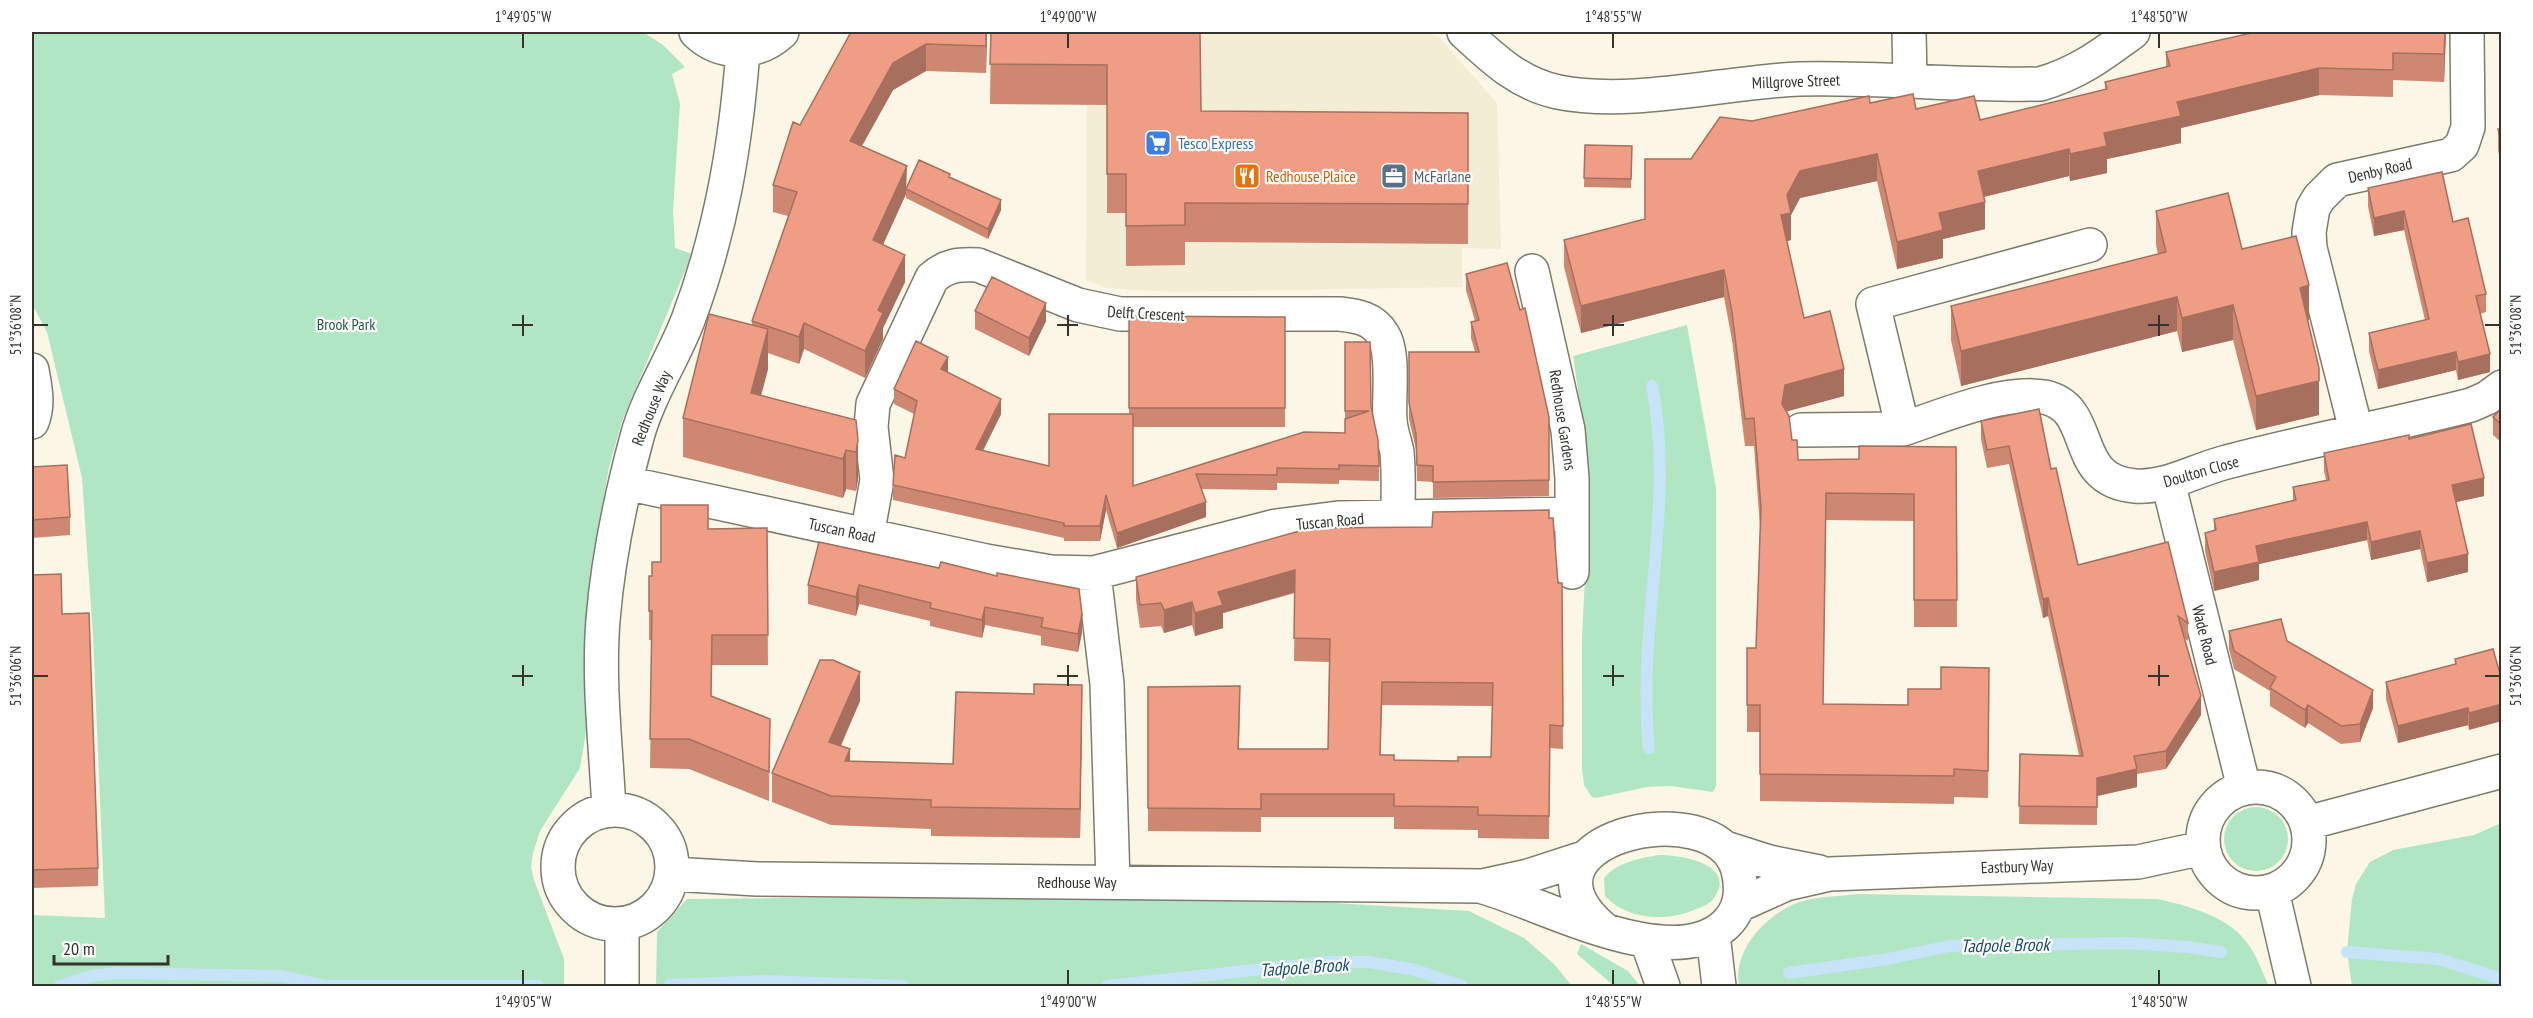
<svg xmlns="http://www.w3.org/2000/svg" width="2533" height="1018" viewBox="0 0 2533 1018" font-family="'PT Sans Narrow',sans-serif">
  <rect width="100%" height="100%" fill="#fbf6e6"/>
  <!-- built -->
  <path fill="#f3edd5" d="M1231,34l191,-1 16,3 59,67 4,146 -39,-1v39l-290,5 -65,-4 -21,-8 1,-243z"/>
  <!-- green -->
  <path fill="#b1e6c5" d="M32,32h611l20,13 22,22 -13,7 8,30 -7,106 2,38 17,6 -70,167 -13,46 -19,110 -3,149 -7,42 -40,63 -7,22 -2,14 3,13 30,79v27h-532v-71l73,3 -12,-282 -11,-158 -35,-146 -15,-28z
    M1687,325l29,163v298l-3,6 -42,-6 -24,1 -51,11 -4,-1 -8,-12 -2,-16v-130l6,-125 -1,-64 -14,-94z
    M2224 839a32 32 0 1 1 64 0a32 32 0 1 1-64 0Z
    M2501,823v163h-149l-5,-34 5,-53 4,-15 14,-22 23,-12 81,-15z
    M1660,855c20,0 78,9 54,43 -3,5 -10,8 -15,10 -30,14 -71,13 -94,-12l-1,-18c13,-16 36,-20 56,-23z
    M1180,894l289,17 55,27 30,26 18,22h-916l1,-54 30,-33z
    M1857,894l300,5c29,6 69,17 88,41 11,13 17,32 24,46h-530c-6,-34 23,-67 53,-81 18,-9 45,-8 65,-11z
    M1581,944l47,27 12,15h-26l-37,-32z"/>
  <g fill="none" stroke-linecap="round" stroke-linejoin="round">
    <!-- stream -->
    <path stroke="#c6e3f8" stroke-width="12" d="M1649,748c-13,-121 27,-242 3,-362
      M2347,952l91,7 64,20
      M1789,973l99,-14 61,-13 177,-3 62,4 33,5
      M670,985l94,-4 139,5
      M60,986l31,-10 24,-3 167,3 44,10h212
      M1107,986l220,-24h42l46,8 47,16"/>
    <defs>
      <path id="street" d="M696,32c25,24 61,23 86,0
        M1464,32c28,26 55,52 94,60 74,15 165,-10 241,-13 81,-2 161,7 241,5 37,-10 63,-30 93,-52
        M1909,32l1,48
        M2090,245l-217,59 30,125c39,-13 100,-39 141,-32 54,11 24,84 91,89 31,2 59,-15 88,-23 82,-22 166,-37 248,-58l16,-7 15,-11
        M1532,271l36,159 4,48v94
        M32,370c3,17 7,35 0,52
        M1801,430l102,-1
        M2356,430l-46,-182 -1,-16 4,-24 6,-10 18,-18 114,-25 11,-10 6,-18 -1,-95
        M2168,482l76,306
        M626,483l360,78 65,11 43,1 182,-47 62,-8 234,-4
        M867,536l10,-56 -6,-53 2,-23 59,-126c15,-13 27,-14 46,-13l100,40 42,9h220c17,2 33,4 43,21 12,18 5,63 7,86 1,11 5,21 7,31 2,22 1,43 1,65
        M1094,573l13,111 6,198
        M2203 840a53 53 0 1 1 106 0a53 53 0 1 1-106 0Z
        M558 867a57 57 0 1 1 114 0a57 57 0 1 1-114 0Z
        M609,810c-3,-63 -11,-127 -6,-190 5,-61 18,-124 34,-183 11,-41 36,-78 51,-117 33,-88 48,-176 55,-270
        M2307,823l195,-52
        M1725,848l44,14 50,10
        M672,874l85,5 725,7 46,-10 56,-18
        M1483,887c61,17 188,88 242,38 16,-15 18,-34 13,-55 -22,-82 -240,-30 -133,60
        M2272,891l22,95
        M1739,905l47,-21 44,-10 308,-12 65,-14
        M622,924v62
        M1713,934l6,52
        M1647,941l16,45"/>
    </defs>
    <!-- street casing -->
    <use href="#street" stroke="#7f7b6d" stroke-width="36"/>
    <!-- street -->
    <use href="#street" stroke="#fff" stroke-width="33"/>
  </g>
  <!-- wall -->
  <path fill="#ce8872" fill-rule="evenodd" d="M851,32h136l-1,41 -60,-2 -33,19 -31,56 45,41 43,-10 51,33 -13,29 -82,-41v-4l-23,51 22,37 -22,46v11l-18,39 -61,-29 -5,15 -31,-11v16l-7,27 95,24 2,59 -2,12 -10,-2 -3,9 -160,-41v-39l69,-93v-4l36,-105 -15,-4v-27l27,-60z
    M991,32h209l1,79 267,2v131l-283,-2v23l-59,1v-53h-19v-108l-117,-1z
    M2446,32l-2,50 -51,-2v17l-74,-2 -138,33v15l-74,16v14l-37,8 -1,-5 -85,21 1,32 -42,10v19l-46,11 -20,-88 -77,17 -9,17v25l-4,1 17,77 40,78 -58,15 6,29 6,20 61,-1 97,-12 1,180h-43v-106l-88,-1 -3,184 85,1 81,-37 -1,130 -34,-1v7l-194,-3v-69h-13v-84h9l4,-121 -6,-81h-9l-13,-106 -8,-43 -143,36 -17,-66v-27l81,-21 46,-60 61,-38 118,-18 46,6 64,11 125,-30v-8l61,-15v-15z
    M2498,129h4v39l-4,-18z
    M1585,145l47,1 -1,42 -47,-1z
    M2368,188l85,34 33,72v18l-6,2 10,58 -32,8 -2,-10 -78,19 -9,-38v-18l56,-13 -21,-90 -30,6 -6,-30z
    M2156,211l86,38 67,71h-2l12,95 -63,15 -23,-90 -51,12 -5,-21 -216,55 -10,-46v-34l207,-52 -2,-9z
    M1466,274l83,143v79l-116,2v-16l-16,-1 -1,-31 -7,-31v-67h66l-4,-14v-16l4,-1 -9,-31z
    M975,311l71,10 -17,35 -54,-27z
    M1129,316l156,1v110h-152v59l212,-53v-91l26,65 8,59v15l-40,-1v4l-62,-1v7l-76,-1 5,28 -89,31 -11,-38 -6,31h-36v-3l-171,-38v-15l12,-27 9,-44 -20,-10v-15l54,-17 53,42 -18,37 66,15 80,-52z
    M2502,408v35l-9,-8v-18z
    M1981,421l70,48 27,96 90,-23 20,81v18l-4,-3 17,77 -35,54 -29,5v13l-40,9v29l-78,-1 1,-70 59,1 -31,-139 -5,2 -34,-154 -22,4 -6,-29z
    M2409,439l75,57 -28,6 12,70 -41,10 -7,-33 -49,11 -4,-20 -108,24v16l-45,11 -9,-40v-18l9,-2v-12l79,-19v-13l33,-7 -2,-9v-18z
    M32,467l38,50v18l-38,3z
    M1549,518l9,65h4l1,166 -13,-1 -1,91 -71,-1v-8l-84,-1v-12h-133v15l-113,-1v-144l92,22 -1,40h89l1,-87 -35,-1 1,-68 -72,20v15l-28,8 -3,-11 -28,8 -3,-7 -21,2 -4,-28v-23l296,-50zM1382,705l110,1 -1,51 -33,4 -64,-1 -14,-5z
    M767,528l1,137h-56l-1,31 59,23 -1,82 -80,-32 -39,-1 2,-128h-3v-29l3,-35 9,-14 47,-33z
    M819,542l263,90 -4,20 -37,-7v-9l-56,-11 -3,13 -52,-12v-5l-71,-17 -3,12 -48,-12v-19z
    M32,575l30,39 36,254v18l-66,2z
    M2229,631l58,10 86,67 -13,34 -19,2 -33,-21 -3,5 -35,-22v-15l-36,-22 -5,-20z
    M2455,659l47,22 -33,49 -1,-5 -70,18 -12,-44v-17l69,-18z
    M860,701l-19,45 9,15 103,3 129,-49 -2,123 -149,-2v-7l-100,-4 -59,-23v-29z"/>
  <!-- shaded-wall -->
  <path fill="#a76f5d" d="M986,32h1l-1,41z
    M2445,32h1l-2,50v-28z
    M926,44v27l-33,19 -43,77v-26l43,-78z
    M2319,68v27l-138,33v15l-74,16v14l-37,8v-27l34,-21 73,-31z
    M2069,149v27l-91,22v-27z
    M1877,154v27l-77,17 -9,17v25l-10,3v-28l6,-20 13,-24z
    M907,166l-1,28 -33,72v-26z
    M1001,200v10l-13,29v-10z
    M1985,202v27l-42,10v19l-46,11v-27l42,-29z
    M2404,211v19l-30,6v-18z
    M905,255v27l-22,46v11l-18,39v-27l13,-41z
    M1724,270v27l-143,36v-27z
    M2309,285v35l-9,2v-34z
    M2177,297v34l-216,55v-35z
    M1046,303v18l-17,35v-18z
    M2233,305v35l-51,12v-34z
    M804,323v26l-5,15v-27z
    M768,329v40l-17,63v-39z
    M2456,352v18l-78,19v-19z
    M2490,354v18l-32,8v-18z
    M948,357v15l-7,-3z
    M1844,369v27l-59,16 -3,-8 3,-19z
    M2319,381v34l-63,15v-34z
    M1001,399v15l-25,50v-15z
    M858,440v39l-2,12v-39z
    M846,450v39l-3,9v-39z
    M2484,478v18l-32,7v-18z
    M1106,495v15l-6,31v-15z
    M1206,502v15l-89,31v-15z
    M2367,522v18l-108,24v16l-45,11v-19l42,-26z
    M2420,531v18l-49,11v-18z
    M2468,554v18l-41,10v-19z
    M1295,570v22l-72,21v15l-28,8v-23l23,-21z
    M859,585v19l-3,12v-19z
    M2048,598v18l-5,2v-19z
    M1192,602v23l-28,8v-23z
    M985,607v18l-3,13v-18z
    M1082,614v18l-4,20v-18z
    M860,672v29l-31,70v-29z
    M1082,685v30l-2,123v-29z
    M2373,690v18l-13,34v-18z
    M2201,696v19l-35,54v-18z
    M2502,704v17l-33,9v-17z
    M2308,705v18l-3,5v-18z
    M2468,708v17l-70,18v-17z
    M850,749v30l-5,-18z
    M2137,769v18l-40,9v29v-47z"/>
  <!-- building -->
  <path fill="#ef9e85" stroke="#a76f5d" stroke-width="1.5" fill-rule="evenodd" d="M851,32h135v14l-60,-2 -33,19 -43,78 57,25 -34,74 32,15 -27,55 5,3 -18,38 -61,-28 -5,14 -47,-16 45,-129 -24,-7 20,-63 7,3z
    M991,32h209l1,79 267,2v91l-283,-1v22l-59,1v-52h-19v-109l-117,-1z
    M2256,32h189l-1,22 -51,-1v17l-74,-2 -142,34 4,14 -77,17 3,13 -37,8 -1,-5 -91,22 7,31 -46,11 4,17 -46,12 -20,-88 -77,17 -13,24 4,18 -10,2 23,103 26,-7 14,58 -59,16 -3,19 7,12 3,24h5l1,20 61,-1v-13l97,1 1,153h-43v-106l-88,-1 -3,211 85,1v-16h33v-22l48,1 -1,103 -34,-2v7l-194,-2v-69h-13v-57h9l5,-140 -7,-90 -9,1 -13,-107 -8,-42 -143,36 -17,-66 81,-21v-60h46l29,-42 32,4 117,-25 1,7 43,-9 3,15 58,-13 6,24 127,-31 -2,-7 65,-16 -4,-14z
    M2498,129h4v17z
    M1585,145l47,1 -1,33 -47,-1z
    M919,160l31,14 -1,3 52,23 -13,29 -82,-40z
    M2442,172l11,50 15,-4 18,76 -10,2 14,58 -32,8 -2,-10 -78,18 -9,-37 60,-14 -25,-108 -30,7 -6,-30z
    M2228,193l14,56 54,-13 13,49 -9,3 19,80v13l-63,15 -23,-91 -51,13 -5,-21 -216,54 -10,-45 215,-54 -10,-41z
    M1507,263l13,47 5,-2 24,109v63l-116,2v-16l-16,-1 -1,-31 -7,-31v-51h70l-8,-30 8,-2 -13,-46z
    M992,277l54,26 -17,35 -54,-27z
    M709,314l59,15 -17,64 105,27 2,20 -2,12 -10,-2 -3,9 -160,-41z
    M1129,316l156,1v91h-156z
    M916,341l32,16 -7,12 60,30 -25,50 73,17v-52h84v72l171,-54 41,1v-14l24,-8h-24v-69h25l1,65 7,33 1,26 -40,-1v4l-62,-1v7l-81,-1 10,28 -89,31 -11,-38 -6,31h-36v-3l-171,-38 2,-30 10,3 12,-57 -23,-12z
    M2502,408v17l-9,-8z
    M2039,409l12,60 5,-1 22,97 90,-23 20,81 -10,-7 23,80 -35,55 -32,5 3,13 -40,9v29l-78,-1 1,-52 63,2 -35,-158 -5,1 -34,-153 -22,4 -6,-29z
    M2471,424l13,54 -32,7 16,69 -41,9 -7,-32 -49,11 -4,-20 -111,24 3,16 -45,10 -9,-39 11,-3 -2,-11 82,-19 -3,-13 36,-7 -5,-27 85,-18v4z
    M67,465l3,52 -38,3v-53z
    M661,505h47v24l59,-1 1,107h-56l-1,61 59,23 -1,53 -80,-33h-39l2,-128h-3v-35h3v-14h9z
    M1549,510v8h4l5,65h4l1,143 -13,-1 -1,91 -71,-1v-8l-84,-1v-12h-133v15l-113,-1v-121l92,-1 -2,63h90l2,-110 -36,-1 1,-68 -77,22 5,13 -28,8 -3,-11 -28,8 -3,-7 -21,2 -4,-28 174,-49 122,-1 1,-15zM1382,682l111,1 -2,74h-33v4l-64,-1v-5h-14z
    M819,542l120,26 2,-6 56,14v-3l82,16 3,25 -4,20 -37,-7 2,-9 -58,-11 -3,13 -52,-12 1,-5 -72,-18 -3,12 -48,-12z
    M61,574l1,40 27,-1 9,255 -66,2v-295z
    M2281,619l6,22 86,49 -13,34 -19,2 -33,-21 -3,5 -35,-22 6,-11 -42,-26 -5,-20z
    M2493,649l9,32v23l-33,9 -1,-5 -70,18 -12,-44 70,-18 -1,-5z
    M820,660h13l27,12 -31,70 21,7 -5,12 108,3 3,-72 78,2v-10l48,1 -2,124 -149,-2v-7l-100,-4 -59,-23z"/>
  <!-- ticks -->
  <path fill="none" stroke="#35332d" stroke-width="2" d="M523,33v15M1068,33v15M1613,33v15M2159,33v15M523,315v21M1068,315v21M1613,315v21M2159,315v21M33,325h15M512,325h21M1057,325h21M1603,325h21M2148,325h21M2485,325h15M523,665v21M1068,665v21M1613,665v21M2159,665v21M33,676h15M512,676h21M1057,676h21M1603,676h21M2148,676h21M2485,676h15M523,970v15M1068,970v15M1613,970v15M2159,970v15"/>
  <!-- icons -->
  <defs>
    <symbol id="supermarket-square" viewBox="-11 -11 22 22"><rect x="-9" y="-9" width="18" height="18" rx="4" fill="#3f7fe0" stroke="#fff"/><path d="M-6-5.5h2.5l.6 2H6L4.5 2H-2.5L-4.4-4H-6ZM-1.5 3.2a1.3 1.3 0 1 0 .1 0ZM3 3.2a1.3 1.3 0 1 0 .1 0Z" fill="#fff"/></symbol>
    <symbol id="restaurant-square" viewBox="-11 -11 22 22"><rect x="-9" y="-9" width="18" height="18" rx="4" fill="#e8710a" stroke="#fff"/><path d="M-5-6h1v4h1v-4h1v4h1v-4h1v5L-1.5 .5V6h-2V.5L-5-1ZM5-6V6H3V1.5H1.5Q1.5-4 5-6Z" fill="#fff"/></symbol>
    <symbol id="office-square" viewBox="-11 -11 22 22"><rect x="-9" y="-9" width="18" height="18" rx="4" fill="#5c6f8a" stroke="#fff"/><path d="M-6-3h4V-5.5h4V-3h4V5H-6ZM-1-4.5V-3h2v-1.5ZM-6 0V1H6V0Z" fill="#fff"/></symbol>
  </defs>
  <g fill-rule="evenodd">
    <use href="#supermarket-square" x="1143" y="128" width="30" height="30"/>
    <use href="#restaurant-square" x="1232" y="161" width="30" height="30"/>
    <use href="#office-square" x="1379" y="161" width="30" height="30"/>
  </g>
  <g text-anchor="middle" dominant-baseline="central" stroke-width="4.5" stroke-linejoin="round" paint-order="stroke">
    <!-- street labels -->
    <g font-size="16" fill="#35332d" stroke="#fff">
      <text transform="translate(1796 81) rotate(-2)">Millgrove Street</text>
      <text transform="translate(2380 170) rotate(-13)">Denby Road</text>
      <text transform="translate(1146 313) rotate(3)">Delft Crescent</text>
      <text transform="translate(651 408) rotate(-68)">Redhouse Way</text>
      <text transform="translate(1563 420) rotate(81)">Redhouse Gardens</text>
      <text transform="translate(2201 471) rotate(-16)">Doulton Close</text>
      <text transform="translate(1330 521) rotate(-5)">Tuscan Road</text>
      <text transform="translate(842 530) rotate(12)">Tuscan Road</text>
      <text transform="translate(2205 635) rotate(76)">Wade Road</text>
      <text transform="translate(2017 866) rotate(-2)">Eastbury Way</text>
      <text x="1077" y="882">Redhouse Way</text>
    </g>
    <!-- shop labels -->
    <g font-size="16" fill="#366cbe" stroke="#fff" text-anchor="start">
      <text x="1178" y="143">Tesco Express</text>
    </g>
    <!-- food labels -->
    <g font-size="16" fill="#c56008" stroke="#fff" text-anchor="start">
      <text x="1266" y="176">Redhouse Plaice</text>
    </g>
    <!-- service labels -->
    <g font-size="16" fill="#4e5e75" stroke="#fff" text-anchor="start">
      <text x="1414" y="176">McFarlane</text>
    </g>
    <!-- park labels -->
    <g font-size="16" fill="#215c3c" stroke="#fff">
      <text x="346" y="324">Brook Park</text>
    </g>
    <!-- water labels -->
    <g font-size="18" font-style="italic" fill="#124d6e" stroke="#fff">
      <text transform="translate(2005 945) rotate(-1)">Tadpole Brook</text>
      <text transform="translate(1304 967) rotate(-4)">Tadpole Brook</text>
    </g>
  </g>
  <!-- border -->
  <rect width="2533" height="1018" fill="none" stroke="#ffffff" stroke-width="66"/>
  <!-- scale -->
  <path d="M54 955v9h114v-9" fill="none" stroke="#35332d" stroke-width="3"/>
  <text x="63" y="955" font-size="18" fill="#35332d" stroke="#ffffff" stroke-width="4.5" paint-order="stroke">20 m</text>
  <rect x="33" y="33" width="2467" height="952" fill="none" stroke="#35332d" stroke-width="2"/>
  <g font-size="15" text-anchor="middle" fill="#35332d">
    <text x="523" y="22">1°49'05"W</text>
    <text x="1068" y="22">1°49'00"W</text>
    <text x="1613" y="22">1°48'55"W</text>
    <text x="2159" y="22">1°48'50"W</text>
    <text transform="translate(16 325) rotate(-90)" y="5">51°36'08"N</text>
    <text transform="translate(2516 325) rotate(-90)" y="5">51°36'08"N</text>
    <text transform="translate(16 676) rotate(-90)" y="5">51°36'06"N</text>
    <text transform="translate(2516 676) rotate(-90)" y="5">51°36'06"N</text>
    <text x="523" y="1007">1°49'05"W</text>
    <text x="1068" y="1007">1°49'00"W</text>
    <text x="1613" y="1007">1°48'55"W</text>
    <text x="2159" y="1007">1°48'50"W</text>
  </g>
</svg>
